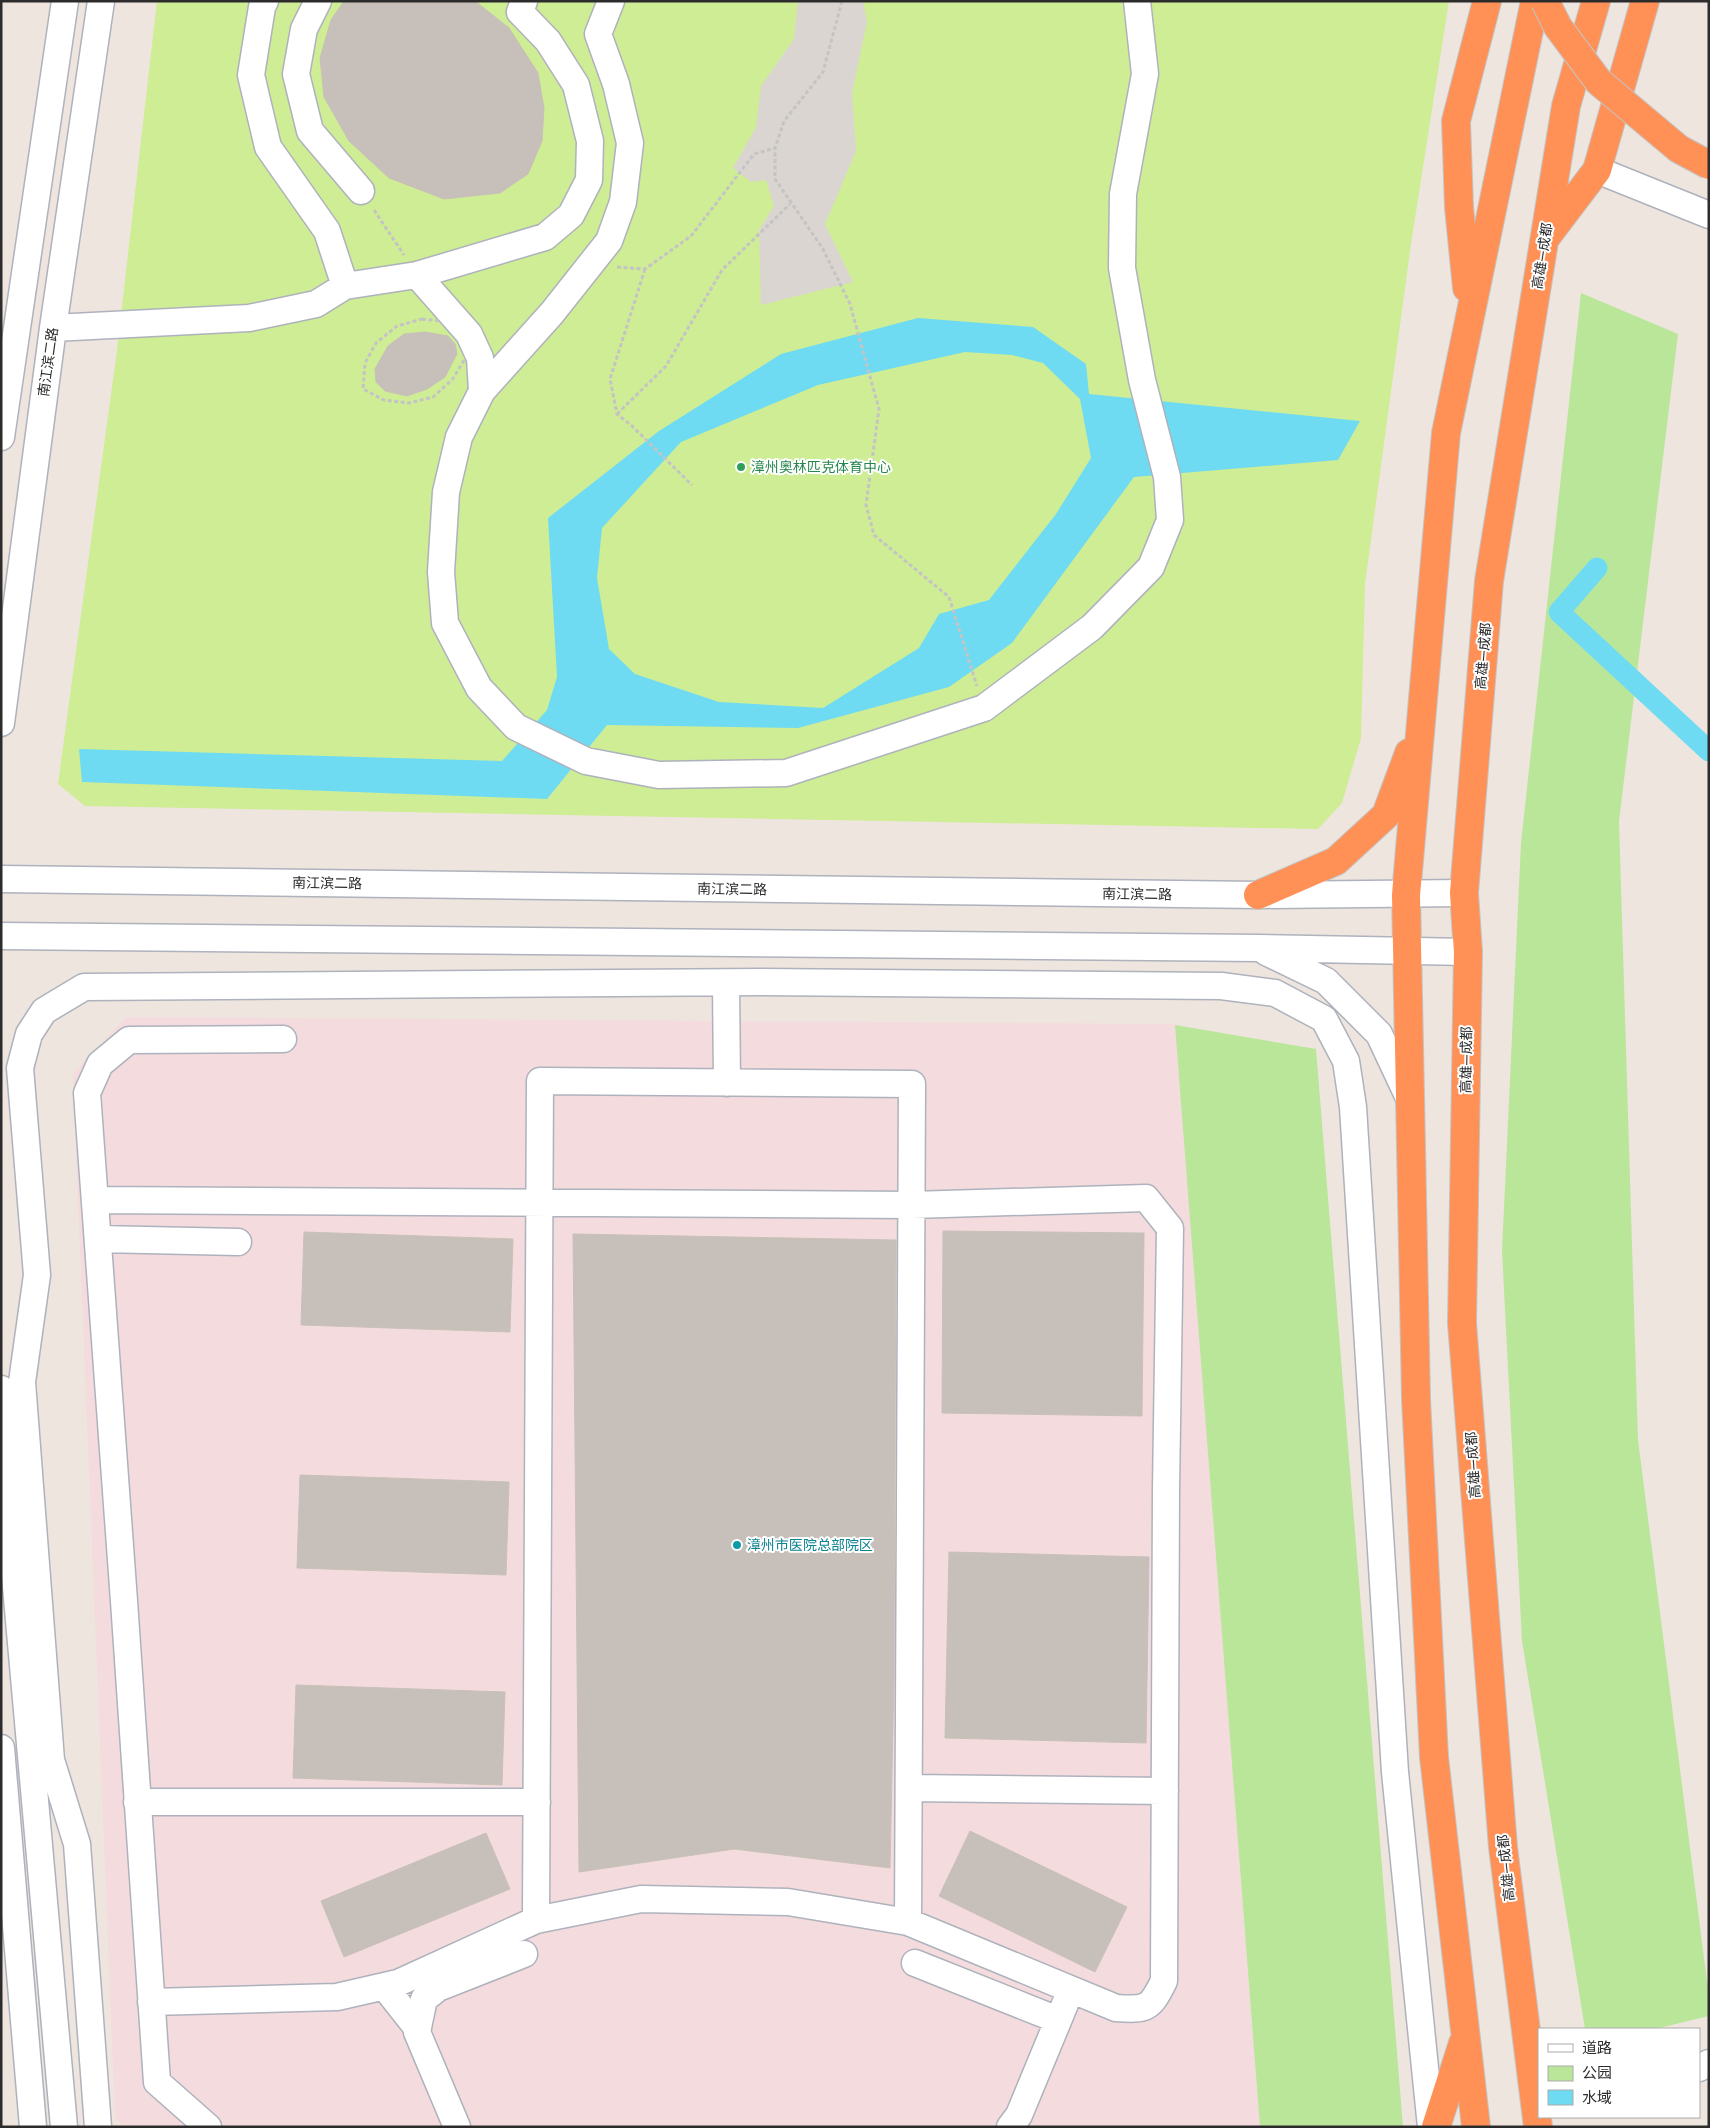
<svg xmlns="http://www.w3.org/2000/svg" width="1710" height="2128" viewBox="0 0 1710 2128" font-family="'IBM Plex Sans','Noto Sans SC',sans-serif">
  <rect width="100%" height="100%" fill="#eee5de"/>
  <!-- medical -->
  <path fill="#f4dbde" d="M126,1017l1049,7 85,1103h-1136l-9,-10 -42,-1043z"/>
  <!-- green -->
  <path fill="#bae699" d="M1581,293l97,41 -59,487 19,619 71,557v19l-54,13h-70l-63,-388 -20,-390 19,-408z
    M1175,1025l141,24 87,1078h-143z"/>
  <!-- pitch -->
  <path fill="#cfed94" d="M157,1h1292l-38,243 -46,340 -4,154 -19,65 -24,26 -1233,-23 -27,-22 59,-434z"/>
  <!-- plaza -->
  <path fill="#dad5d1" d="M798,1h65l4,21 -15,71 4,58 -31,73 28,58 -92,23 -2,-75 15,-24 -8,-26 -15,2 -18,-14 23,-41 5,-41 33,-47z"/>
  <!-- water -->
  <path fill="#6edbf2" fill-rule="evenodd" d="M918,318l115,9 53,37 3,30 271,27 -22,39 -204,17 -122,166 -63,44 -151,41 -191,-3 -60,74 -465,-17 -3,-33 423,12 45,-51 10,-33 -9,-159 111,-87 122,-77zM965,352l47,3 31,8 37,36 11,59 -35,56 -67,86 -50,14 -20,34 -96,60 -104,-6 -84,-28 -26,-25 -12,-71 5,-50 79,-86 137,-57z"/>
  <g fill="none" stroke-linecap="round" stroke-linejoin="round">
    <!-- canal -->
    <path stroke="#6edbf2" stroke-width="21" d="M1597,568l-38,44 150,139"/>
  </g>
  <!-- building -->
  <path fill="#c6bfba" stroke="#c9c1b7" d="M344,1h131l34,27 29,45 6,35 -2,33 -14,33 -28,19 -56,6 -55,-21 -40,-37 -25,-44 -4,-39 11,-38z
    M425,332l23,4 7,8 2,10 -12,23 -18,12 -20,7 -22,-5 -9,-9 -1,-13 13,-23 16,-12z
    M943,1231l201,2 -2,183 -200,-3z
    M304,1232l209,7 -3,93 -209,-7z
    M573,1234l323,6 -2,437 -4,191 -156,-19 -155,23z
    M300,1475l209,7 -3,93 -209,-7z
    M949,1552l200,5 -3,186 -201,-5z
    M296,1685l209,7 -3,93 -209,-7z
    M970,1831l157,76 -32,65 -156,-76z
    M486,1833l24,56 -166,68 -23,-56z"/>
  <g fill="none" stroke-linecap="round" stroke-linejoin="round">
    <defs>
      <path id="minor" d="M265,1l-3,6 -11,68 17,72 59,84 18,55
        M318,1l-14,28 -8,45 14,57 51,60
        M611,1l-13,33 18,50 14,59 -7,59 -14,39 -57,72 -70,78 -23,46 -13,55 -5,80 4,51 34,65 37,39 70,34 73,14 127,-2 198,-65 108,-81 59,-60 19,-47 -3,-43 -25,-97 -20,-112 1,-74 22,-120 -8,-73
        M1597,170l112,45
        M417,275l52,59 11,24 2,33
        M53,328l196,-10 67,-14 29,-18 72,-11 128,-38 26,-22 18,-35 1,-39 -14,-56 -28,-44 -28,-29 4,-11
        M1,437l64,-436
        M1,723l52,-395 48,-327
        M1,879l1257,16 206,-2
        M1,936l1258,12 209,4
        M1266,952l60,29 53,53 31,66
        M726,983l1,100
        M95,1200l817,5 234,-7 24,30 -4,261 -2,492c-14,28 -17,29 -48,27l-208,-86 -120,-20 -147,-3 -105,21 -138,63 -61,14 -186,5
        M99,1239l139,3
        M1,1389l5,85 58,653
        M1,1748l32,379
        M909,1788l256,3
        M137,1802h400
        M536,1920l4,-839 372,3 -4,838
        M915,1963l143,57
        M384,1986l34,43
        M1699,2068l10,-5
        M98,2127l-21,-283 -26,-84 -29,-378 15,-107 -17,-207 9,-34 15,-23 40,-24 678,-5 459,4 54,7 49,26 22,42 7,46 42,665 36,355
        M208,2127l-51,-45 -33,-481 -37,-508 13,-29 29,-24 154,-1
        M457,2127l-40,-95 7,-33 14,-11 86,-34
        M1010,2127l9,-12 46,-111"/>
      <path id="highway" d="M1547,236l50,-66 48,-169
        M1467,288l-8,-81 -3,-86 31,-120
        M1258,895l78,-34 50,-46 23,-62
        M1436,2127l27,-84
        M1476,2127l-42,-370 -18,-358 -10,-504 40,-462 89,-432
        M1538,2127l-35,-280 -41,-524 6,-371 -4,-59 25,-312 77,-475 30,-105"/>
    </defs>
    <!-- minor casing -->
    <use href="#minor" stroke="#aeb2bc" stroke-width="29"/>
    <!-- highway casing -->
    <use href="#highway" stroke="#c4c4c4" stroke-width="30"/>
    <!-- path -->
    <path stroke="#c4c4c4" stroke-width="3" stroke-dasharray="4 2.5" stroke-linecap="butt" d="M842,1l-19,71 -39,49 -9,27v31l48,70 27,55 29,105 -13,96 8,30 75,62 28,89
      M374,210l30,45
      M617,267l28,2 46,-33 63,-82 21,-6
      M645,269l-35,110 7,35 15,12 60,59
      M422,319l29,3 18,12 -1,20 -16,26 -19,17 -24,6 -25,-3 -21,-11 2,-26 11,-20 21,-17z
      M617,414l49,-48 56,-96 68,-66"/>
    <!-- minor -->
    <use href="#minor" stroke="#fff" stroke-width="26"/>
    <!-- highway -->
    <use href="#highway" stroke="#ff9157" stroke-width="28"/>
    <defs>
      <path id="highway-bridge" d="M1545,1l13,26 41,55 80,67 30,16"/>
    </defs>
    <!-- highway-bridge casing -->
    <use href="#highway-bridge" stroke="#c4c4c4" stroke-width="30" stroke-linecap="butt"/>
    <!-- highway-bridge -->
    <use href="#highway-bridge" stroke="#ff9157" stroke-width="28"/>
  </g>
  <!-- markers -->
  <circle fill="#2e9e5b" stroke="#fff" stroke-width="2" cx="741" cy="467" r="5"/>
  <circle fill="#0f9aa8" stroke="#fff" stroke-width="2" cx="737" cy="1545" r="5"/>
  <g text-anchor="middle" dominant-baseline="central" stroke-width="4" stroke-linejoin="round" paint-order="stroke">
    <!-- street labels -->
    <g font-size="14" fill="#2c2c2c" stroke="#fff">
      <text transform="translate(1542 256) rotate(-81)">高雄—成都</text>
      <text transform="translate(48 362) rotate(-82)">南江滨二路</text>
      <text transform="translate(1483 656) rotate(-85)">高雄—成都</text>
      <text transform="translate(327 883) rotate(1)">南江滨二路</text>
      <text transform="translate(732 889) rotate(1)">南江滨二路</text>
      <text transform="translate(1137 894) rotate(1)">南江滨二路</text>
      <text transform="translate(1466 1060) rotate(-89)">高雄—成都</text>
      <text transform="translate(1473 1465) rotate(-94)">高雄—成都</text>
      <text transform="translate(1506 1868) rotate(-96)">高雄—成都</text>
    </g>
    <!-- leisure labels -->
    <g font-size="14" fill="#27864d" stroke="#fff" text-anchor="start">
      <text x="751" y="467">漳州奥林匹克体育中心</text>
    </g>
    <!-- culture labels -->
    <g font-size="14" fill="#0d838f" stroke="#fff" text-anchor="start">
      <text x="747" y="1545">漳州市医院总部院区</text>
    </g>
  </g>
  <!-- border -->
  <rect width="1710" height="2128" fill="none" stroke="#2c2c2c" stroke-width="5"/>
  <!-- legend -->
  <rect x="1538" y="2028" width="162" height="90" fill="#ffffff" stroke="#ababab"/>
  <rect x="1548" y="2044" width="25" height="8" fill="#ffffff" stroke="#ababab"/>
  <text x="1582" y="2053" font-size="15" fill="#2c2c2c">道路</text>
  <rect x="1548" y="2066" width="25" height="15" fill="#bae699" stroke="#ababab"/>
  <text x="1582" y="2078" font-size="15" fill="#2c2c2c">公园</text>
  <rect x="1548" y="2090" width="25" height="15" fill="#6edbf2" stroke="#ababab"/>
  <text x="1582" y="2103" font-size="15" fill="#2c2c2c">水域</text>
</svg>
